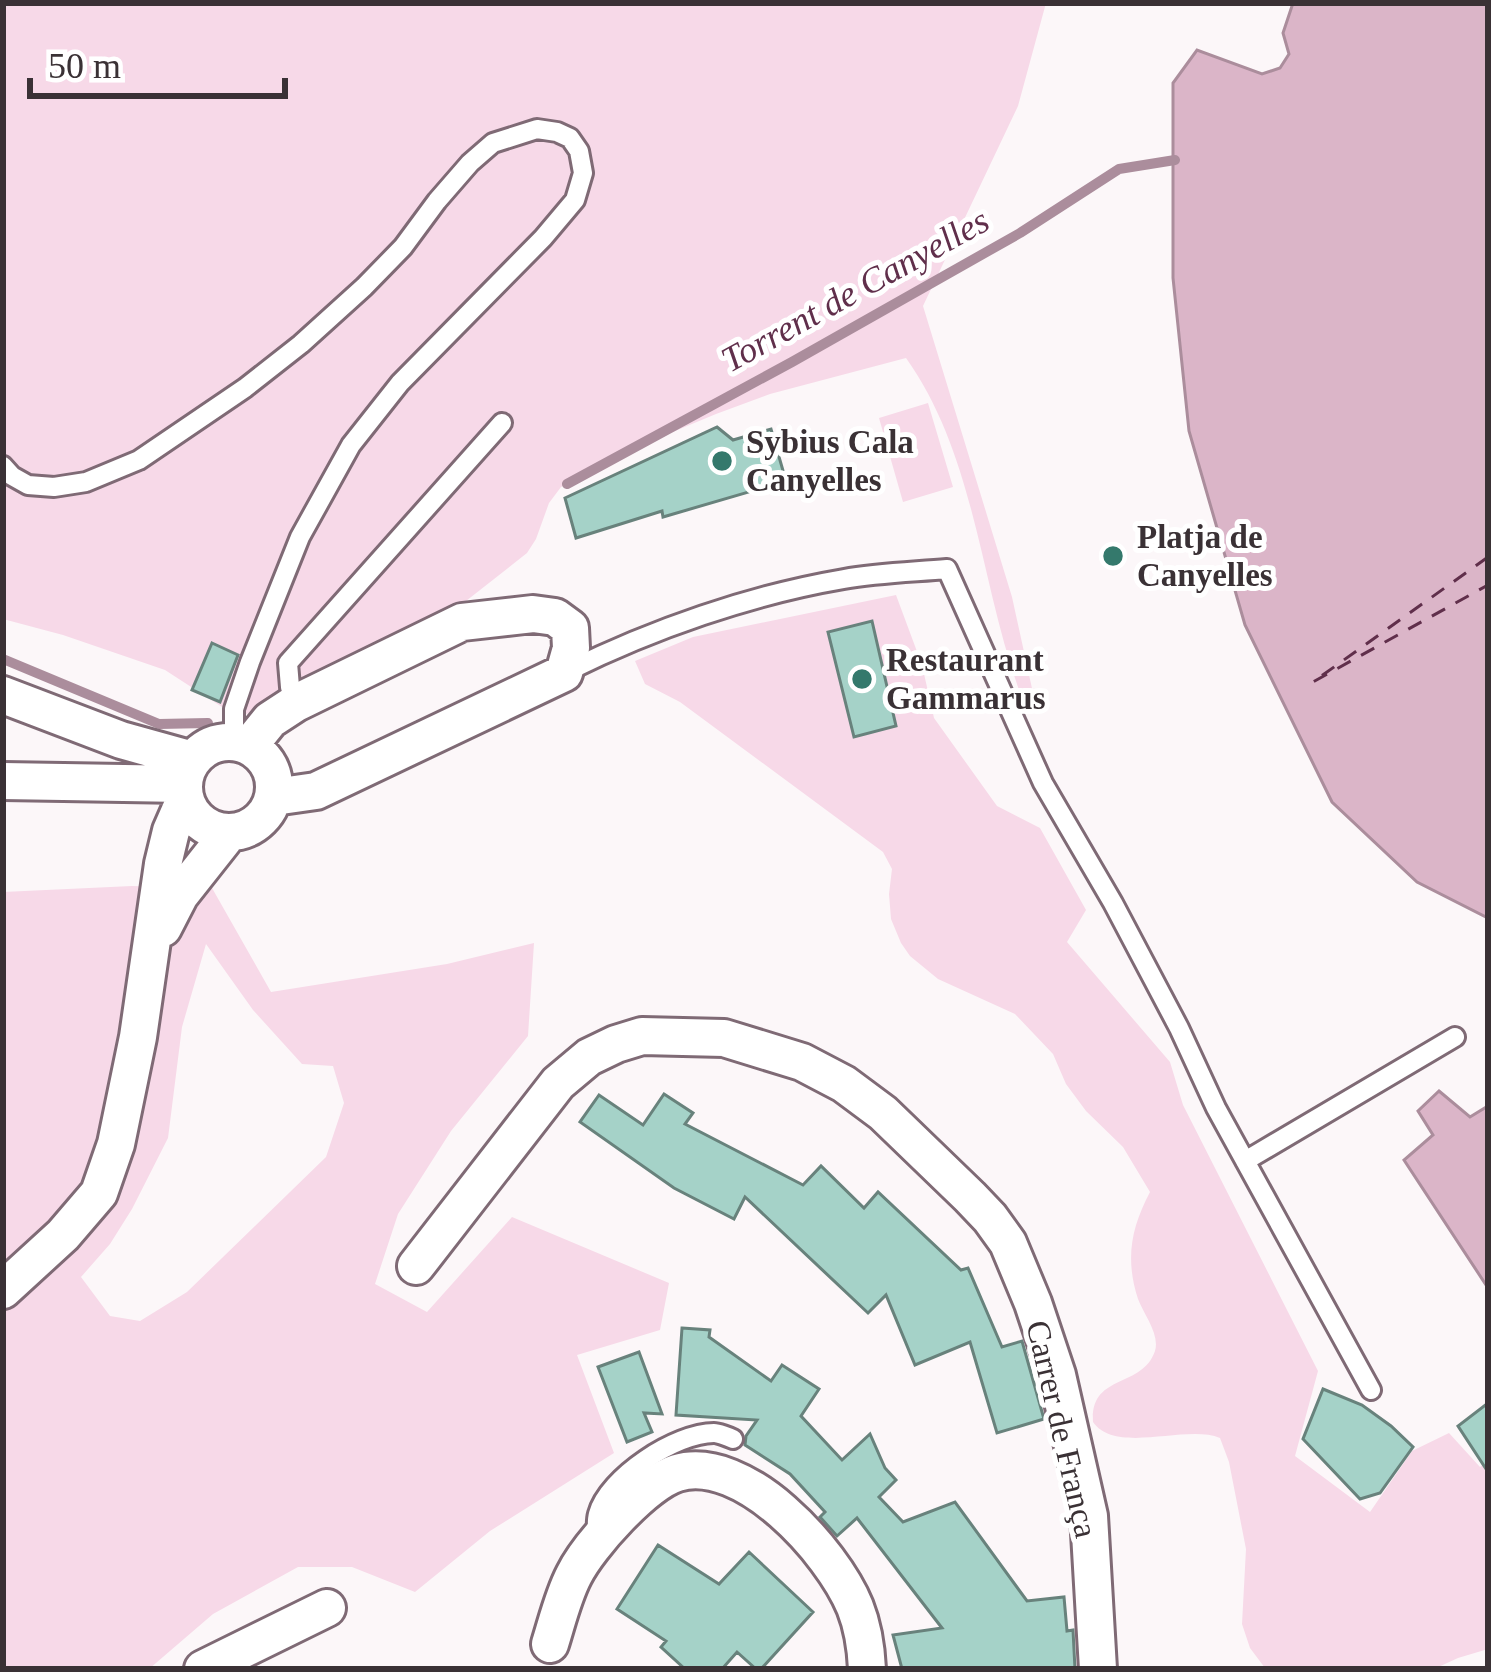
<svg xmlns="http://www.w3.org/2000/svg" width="1491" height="1672" viewBox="0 0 1491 1672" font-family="'Times New Roman',serif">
  <rect width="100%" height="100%" fill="#fcf7f9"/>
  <!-- green -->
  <path fill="#f7d9e8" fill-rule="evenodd" d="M3,3h1043l-28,103 -95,200 89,291 21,96 -11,5c-42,-111 -45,-240 -116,-340l-136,36 -54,20 -53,22 -102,51 -12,16 -13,36 -9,14 -61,48 -227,117 -74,-48 -102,-35 -60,-16z
    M928,403l25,84 -50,15 -24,-84z
    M896,595l26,70 12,53 63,88 43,22 46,82 -19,32 103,120 13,43 135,266 -23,85 75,56 42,-61 37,-18 31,34 8,-6v188l-30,9 -24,11 -169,-1 -15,-20 -8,-24 4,-75 -17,-87 -9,-24c-34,-14 -104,17 -127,-16 -3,-49 49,-33 62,-71 5,-17 -11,-36 -17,-52 -13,-40 -7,-71 12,-107l-27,-45 -37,-36 -20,-27 -13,-30 -38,-40 -77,-35 -28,-23 -9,-13 -10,-24 -2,-25 3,-25 -9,-17 -203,-150 -35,-18 -10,-23 58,-24z
    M132,886l80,2 59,104 176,-28 87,-21 -6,93 -77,95 -53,83 -23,70 52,28 85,-95 157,66 -9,47 -83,25 37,98 -124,78 -75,61 -63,-25h-54l-85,47 -64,55h-146v-777zM206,944l47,66 49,54 31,2 11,37 -18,54 -139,135 -47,29 -30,-5 -29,-39 29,-33 22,-35 36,-71 14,-111z"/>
  <!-- water -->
  <path fill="#dbb5c8" stroke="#ab8d9c" stroke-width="3" d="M1293,3h195v915l-71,-36 -85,-80 -87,-177 -56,-194 -16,-153v-195l24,-33 65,24 18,-6 9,-14 -6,-21z
    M1439,1091l31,26 18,-11v182l-84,-128 29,-25 -15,-24z"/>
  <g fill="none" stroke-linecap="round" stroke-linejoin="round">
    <!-- stream -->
    <path stroke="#ab8d9c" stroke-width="10" d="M567,484l225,-122 228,-129 99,-64 56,-9
      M3,659l156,65 49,-1"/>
    <!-- ferry -->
    <path stroke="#602f4b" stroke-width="3" stroke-dasharray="15 12" stroke-linecap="butt" d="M1488,557l-175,125 175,-97"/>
  </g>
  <!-- building -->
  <path fill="#a5d2c8" stroke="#68827c" stroke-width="3" d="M717,427l16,13 38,-11 15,52 -123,36 -1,-6 -86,27 -11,-40z
    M872,621l24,105 -42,11 -26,-105z
    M212,643l26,12 -18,47 -28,-12z
    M664,1094l29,19 -8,11 118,61 18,-19 43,42 14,-16 83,78 7,-2 34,79 20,-6 22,78 -47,14 -27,-91 -55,23 -29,-70 -18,18 -123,-116 -11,22 -60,-31 -94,-66 19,-27 44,30z
    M682,1328l28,2 -1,7 62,44 11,-16 37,24 -18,27 41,44 28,-26 15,34 11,12 -17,17 24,25 52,-20 72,99 37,-4 3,34 6,-1 2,39h-173l-9,-34 49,-7 -85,-110 -20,18 -17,-19 5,-5 -35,-38 -45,-29 1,-9 11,-16 -81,-5z
    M639,1352l23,62 -18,-1 8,19 -25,10 -29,-75z
    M1323,1389l39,16 29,21 22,21 -33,46 -20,6 -57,-60z
    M1488,1403v69l-30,-46z
    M658,1545l61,39 30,-32 64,60 -52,57h-5l-19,-17 -15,17h-37l-24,-22 5,-6 -49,-32z"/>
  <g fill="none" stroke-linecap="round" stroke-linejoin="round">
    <defs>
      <path id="lane" d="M3,466l9,10 16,9 26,2 32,-5 53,-22 106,-72 56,-44 63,-57 39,-40 34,-46 33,-38 23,-20 44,-14 20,3 13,6 9,13 4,22 -8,27 -32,38 -143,145 -49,62 -51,92 -50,125 -16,47v33
        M568,671c85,-42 182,-76 276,-92 33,-6 69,-7 103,-10l96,214 70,120 66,125 37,80 155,282
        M296,703l-6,-16 -2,-24 214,-240
        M1245,1161l210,-124
        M597,1534c0,-7 -1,-13 1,-20 10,-37 78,-81 116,-81 4,0 15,4 19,6"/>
      <path id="street" d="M3,695l118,45 72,20
        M184 787a45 45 0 1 1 90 0a45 45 0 1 1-90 0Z
        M249,746l21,-26 26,-17 166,-81 71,-8 22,3 15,11 1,20 -7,25 -248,118 -42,6
        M3,781l181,3
        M163,928l17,-33 49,-62
        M416,1266l142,-183 31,-26 27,-13 26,-8 82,2 78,24 42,22 39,29 87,84 20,21 18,25 25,60 24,72 32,141 9,153
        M3,1290l60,-55 36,-42 17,-49 22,-107 25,-173 8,-33 14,-32
        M550,1644c7,-22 13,-48 24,-69 15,-30 71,-92 103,-102 67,-20 155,78 178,134 8,20 11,40 12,62
        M203,1669l124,-61"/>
    </defs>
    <!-- lane casing -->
    <use href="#lane" stroke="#7f6a75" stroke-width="24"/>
    <!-- street casing -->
    <use href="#street" stroke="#7f6a75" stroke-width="42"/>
    <!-- lane -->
    <use href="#lane" stroke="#fff" stroke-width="18"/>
    <!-- street -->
    <use href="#street" stroke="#fff" stroke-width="36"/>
  </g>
  <!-- markers -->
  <g fill="#34796c" stroke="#fff" stroke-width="4.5">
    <circle cx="722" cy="461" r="12"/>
    <circle cx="1113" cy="556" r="12"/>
    <circle cx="862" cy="679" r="12"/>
  </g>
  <g text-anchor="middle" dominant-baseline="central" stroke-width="10" stroke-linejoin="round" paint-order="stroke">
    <!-- poi labels -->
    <g font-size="33" font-weight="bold" fill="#3a3135" stroke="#fff" text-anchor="start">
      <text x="746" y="442">Sybius Cala<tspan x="746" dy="38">Canyelles</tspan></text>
      <text x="1137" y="537">Platja de<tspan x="1137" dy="38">Canyelles</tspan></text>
      <text x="886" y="660">Restaurant<tspan x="886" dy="38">Gammarus</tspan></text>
    </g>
    <!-- street labels -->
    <g font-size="33" fill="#3a3135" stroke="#fff">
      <text transform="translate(1062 1429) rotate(77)">Carrer de França</text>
    </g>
    <!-- water labels -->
    <g font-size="36" font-style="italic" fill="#602f4b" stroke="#fff">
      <text transform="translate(855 290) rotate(-29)">Torrent de Canyelles</text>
    </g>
  </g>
  <!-- border -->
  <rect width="1491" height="1672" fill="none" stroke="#3a3135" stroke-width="12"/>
  <!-- scale -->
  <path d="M30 78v18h255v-18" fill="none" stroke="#3a3135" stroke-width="6"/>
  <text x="48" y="78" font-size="36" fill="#3a3135" stroke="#ffffff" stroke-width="9" paint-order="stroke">50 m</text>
</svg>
